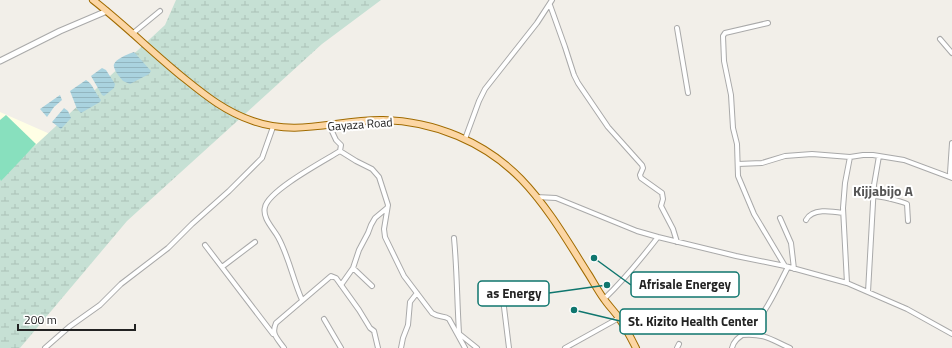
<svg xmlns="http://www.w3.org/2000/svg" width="952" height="348" viewBox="0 0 952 348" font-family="'Titillium Web',sans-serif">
  <defs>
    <pattern id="wetland-marsh" width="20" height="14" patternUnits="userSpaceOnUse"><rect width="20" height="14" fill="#c6e0d4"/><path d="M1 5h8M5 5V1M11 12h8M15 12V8" fill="none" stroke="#aac0b6"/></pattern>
    <pattern id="water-rules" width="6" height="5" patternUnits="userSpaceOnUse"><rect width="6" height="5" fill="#aad3df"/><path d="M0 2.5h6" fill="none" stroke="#92b5bf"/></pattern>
  </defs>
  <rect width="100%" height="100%" fill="#f2efe9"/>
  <!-- education -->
  <path fill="#ffffe5" d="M0,112l50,22 -50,49z"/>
  <!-- wetland -->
  <path fill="url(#wetland-marsh)" d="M176,0h205l-59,44 -195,177 -107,127h-20v-170l165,-153z"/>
  <!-- pitch -->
  <path fill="#88e0be" d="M6,115l30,29 -35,37 -1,-2v-59z"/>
  <!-- water -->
  <path fill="url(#water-rules)" d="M134,52l17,19 -2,3 -19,10 -7,-3c-3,-4 -8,-9 -9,-14 -2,-7 14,-13 20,-15z
    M102,68l4,2 9,14 -1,4 -10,8 -2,-1 -11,-19z
    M86,80c7,4 9,13 15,20l-1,2 -19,11 -4,-4 -7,-18z
    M60,95l2,5 -8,7 -7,10 -7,-8z
    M64,108l4,3 3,7 -10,11 -9,-7z"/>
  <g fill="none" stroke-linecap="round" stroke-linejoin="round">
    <defs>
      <path id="minor" d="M550,5l15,42 9,28 4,8 30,44 34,38 1,3 -3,7 1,3 21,15 1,6 -2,7 12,23 4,13
        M768,23l-43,10 -2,3 1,25 7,34 2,33 4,16 1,32 16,38 31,52
        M677,28l11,65
        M132,34l28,-23
        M940,39l12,14
        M329,125l7,15 5,5 -1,6 16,10 16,8 7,8 9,28 -4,24 1,8 19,39 28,37c7,5 12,2 17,6l16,29
        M465,139l14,-38 6,-12 52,-66 15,-23
        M952,143l-2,30 2,5
        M738,164l24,-1 23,-7 27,-2 38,3 13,-2h10l31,5 48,18
        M874,196c5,0 28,5 33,8l1,17
        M536,197l20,1 81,33 21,6 78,19 49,10 62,17 60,26 45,25
        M780,218l11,25 3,26
        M806,220c6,-12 25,-9 37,-7
        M454,238c3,31 3,63 5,95
        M205,245l68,89
        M222,267l33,-25
        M353,268l19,18
        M847,283l-4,-75 2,-25 5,-26
        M341,285l12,-17 6,-18 9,-17 3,-8 4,-7 12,-10
        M868,292l6,-107 5,-29
        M503,299l6,49
        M604,299c20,-19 37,-40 54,-62
        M302,300c-9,-20 -13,-43 -24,-63 -5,-9 -16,-19 -13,-30 4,-17 59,-46 75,-56
        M324,319l17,29
        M457,332l20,16
        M742,335c22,-2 30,5 48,13
        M45,348l24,-21 31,-22 21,-21 47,-36 24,-24 37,-33 33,-33 11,-31
        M284,348c-7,-10 -13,-14 -8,-25l55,-47 5,2 23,32 11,18 4,3 4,17
        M401,348l2,-10 5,-13 2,-23 7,-9
        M565,348l54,-30
        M677,348l2,-4
        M732,348c2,-10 12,-13 19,-20 16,-17 26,-40 37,-61"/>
      <path id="tertiary" d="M0,61l60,-30 47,-20"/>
      <path id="primary" d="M93,0c32,25 61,54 92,79 21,17 41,33 68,42 45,16 85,-2 130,-1 51,1 102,22 138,59 27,28 47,63 68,96 5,8 9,16 15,24 4,6 10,12 15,19 6,9 12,20 17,30"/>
    </defs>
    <!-- minor casing -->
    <use href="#minor" stroke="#a9a9a9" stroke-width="6"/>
    <!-- tertiary casing -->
    <use href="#tertiary" stroke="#a9a9a9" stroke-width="7"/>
    <!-- primary casing -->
    <use href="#primary" stroke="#a06b00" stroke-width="8"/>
    <!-- minor -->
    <use href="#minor" stroke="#fff" stroke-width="4"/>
    <!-- tertiary -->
    <use href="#tertiary" stroke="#fff" stroke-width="5"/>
    <!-- primary -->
    <use href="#primary" stroke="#fcd6a4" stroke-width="6"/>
  </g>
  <g text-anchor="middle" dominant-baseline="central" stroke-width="4" stroke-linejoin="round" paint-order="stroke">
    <!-- street labels -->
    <g font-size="12" fill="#222" stroke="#fff">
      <text transform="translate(360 124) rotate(-4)">Gayaza Road</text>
    </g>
    <!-- quarter labels -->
    <g font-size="14" font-weight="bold" fill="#555" stroke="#fff">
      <text x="883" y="190">Kijjabijo A</text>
    </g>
  </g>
  <!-- callouts -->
  <path fill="none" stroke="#0f766e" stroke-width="1.5" d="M594 258L631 285M607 285L549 293M574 310L620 321"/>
  <g fill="#0f766e" stroke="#fff" stroke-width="1.5">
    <circle cx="594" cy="258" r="4"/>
    <circle cx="607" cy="285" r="4"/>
    <circle cx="574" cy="310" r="4"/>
  </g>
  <g fill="#fff" stroke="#0f766e" stroke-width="1.5">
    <rect x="631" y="272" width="108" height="25" rx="4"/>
    <rect x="478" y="281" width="71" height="25" rx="4"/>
    <rect x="620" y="309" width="146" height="25" rx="4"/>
  </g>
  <g font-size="13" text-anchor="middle" font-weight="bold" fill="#222">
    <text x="685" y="289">Afrisale Energey</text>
    <text x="514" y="298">as Energy</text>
    <text x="693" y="326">St. Kizito Health Center</text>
  </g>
  <!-- scale -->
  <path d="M18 324v6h117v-6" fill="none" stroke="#222222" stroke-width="2"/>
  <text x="24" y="324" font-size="12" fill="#222222" stroke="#ffffff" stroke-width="3" paint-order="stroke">200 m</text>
</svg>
